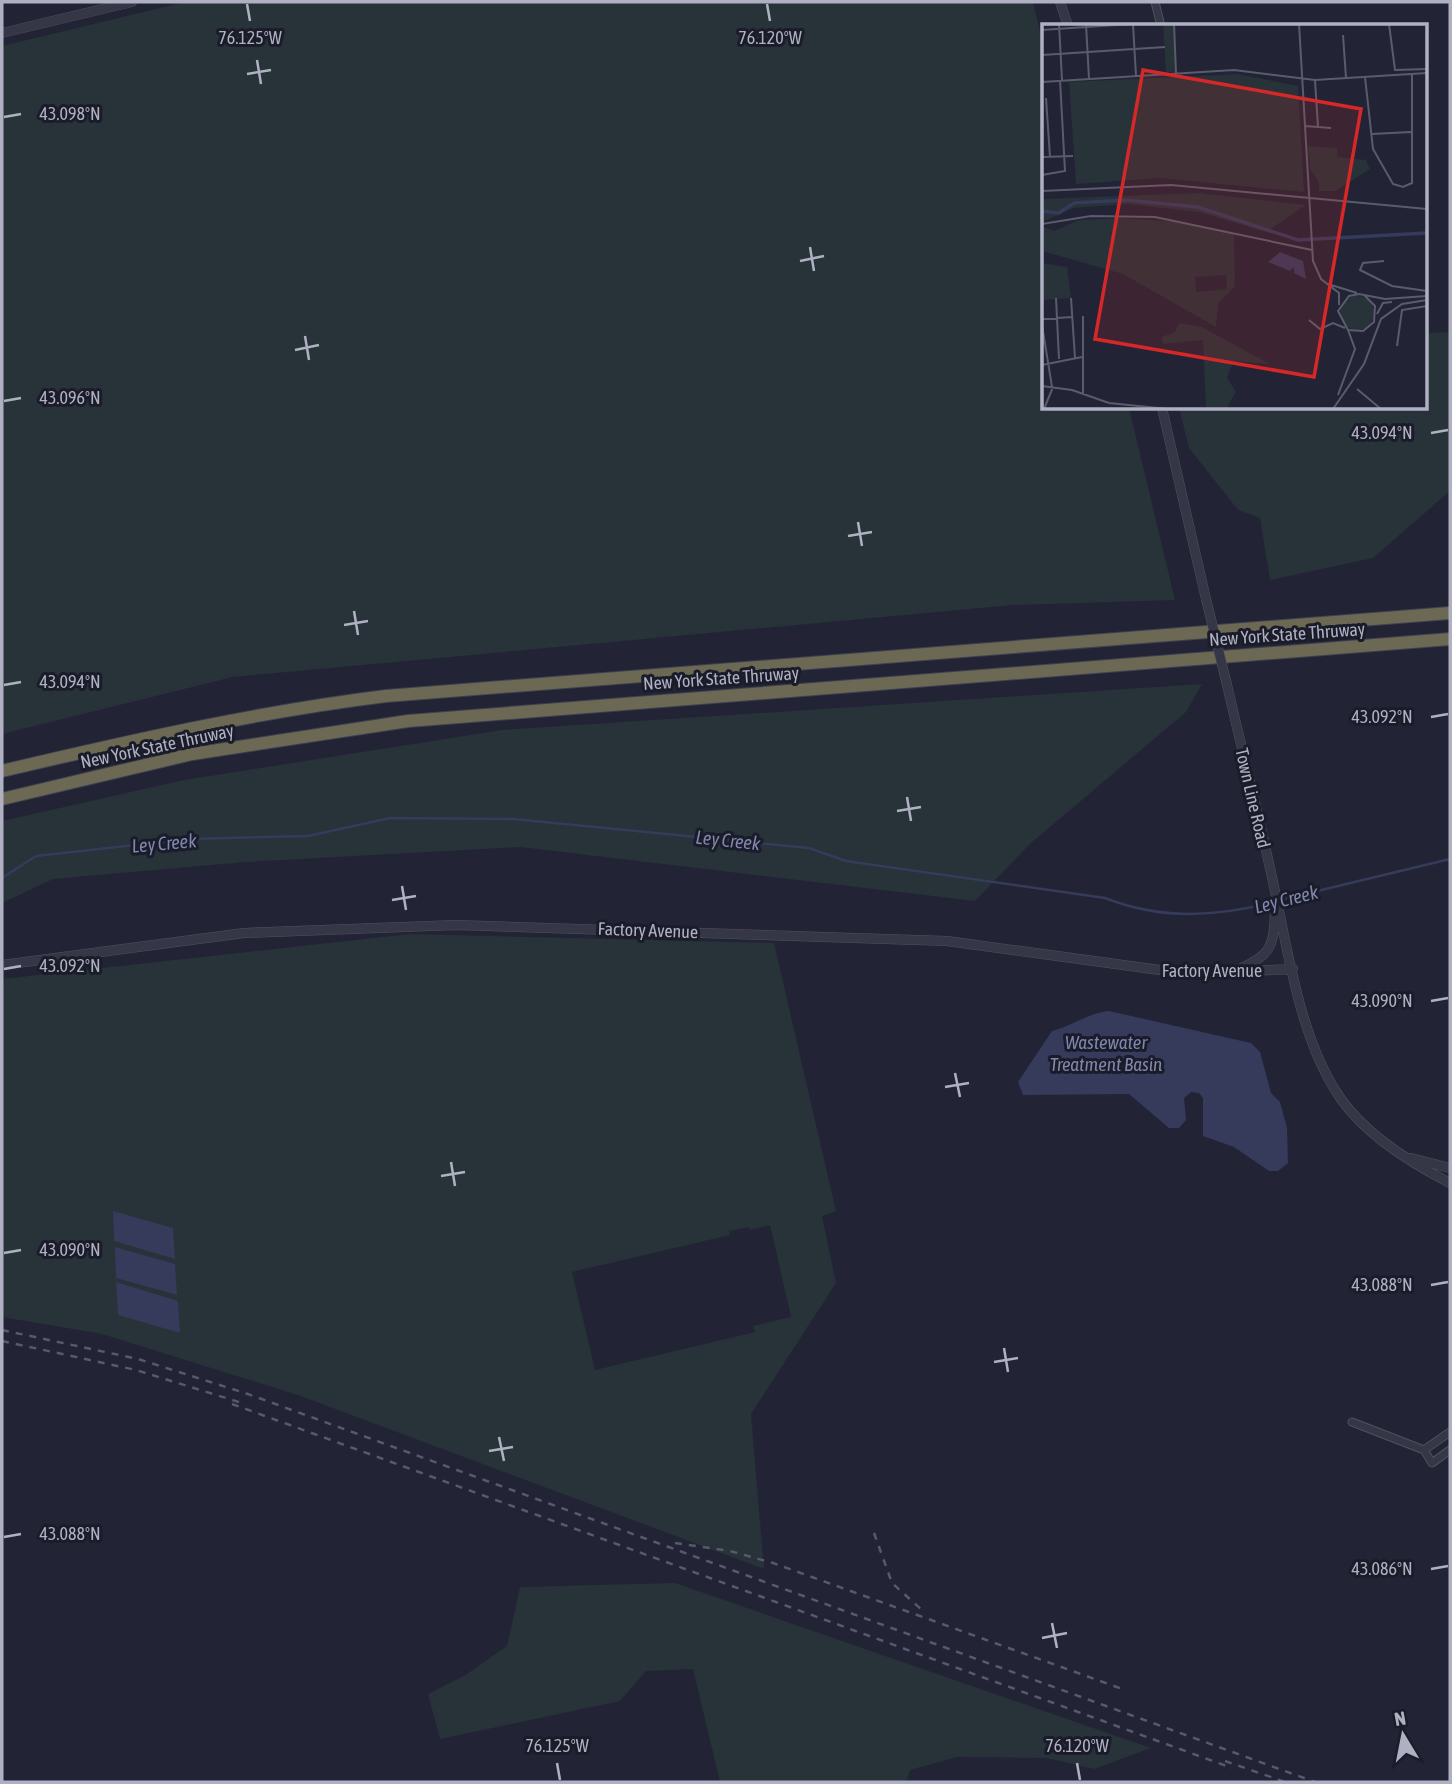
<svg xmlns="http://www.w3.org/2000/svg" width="1452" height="1784" viewBox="0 0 1452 1784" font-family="'Asap Condensed',sans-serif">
  <rect width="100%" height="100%" fill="#222435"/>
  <!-- green -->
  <path fill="#273239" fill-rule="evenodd" d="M185,2h848l11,47v359h85l46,192 -162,5 -780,72 -231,57v-688z
    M1450,332v159l-77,67 -103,22 -10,-62 -22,-8 -49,-62 -10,-40h247v-75z
    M1202,684l-16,28 -155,131 -56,58 -455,-54 -274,15 -193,17 -51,24v-82l182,-41 318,-50z
    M410,934l364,9 62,268 -14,5 14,67 -85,131 13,155 -466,-174 -196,-61 -100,-17v-338zM770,1225l21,92 -38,9 2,6 -160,38 -23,-98 158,-37 -1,-4 20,-4 1,3z
    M675,1583l476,165 -57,21 -47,-11 -90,-1 -47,13 -4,12h-186l-27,-113 -47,2 -26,30 -180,38 -12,-45 36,-18 43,-30 13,-59z"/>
  <!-- water -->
  <path fill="#363a5b" d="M1109,1011l142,32 9,9 11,41 9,9 7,26 1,35 -10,8h-9l-35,-24 -31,-11v-38l-4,-5 -8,-1 -7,6 2,22 -7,8h-10l-40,-34 -106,1 -5,-13 34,-51c20,-5 36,-18 57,-20z
    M113,1211l60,17 2,31 -61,-18z
    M115,1247l60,17 2,31 -61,-17z
    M116,1282l62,19 2,32 -62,-18z"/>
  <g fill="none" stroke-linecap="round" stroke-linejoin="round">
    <!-- stream -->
    <path stroke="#363a5b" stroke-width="2.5" d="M2,878l34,-22 153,-17 119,-3 82,-18 123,1 296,29 37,13 259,37c56,22 111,19 169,4
      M1280,900l170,-41"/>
    <defs>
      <path id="minor" d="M1155,2l6,24
        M1352,1422l72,28 8,13 18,-13
        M1424,1450l26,-18"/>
      <path id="tertiary" d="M1060,2l8,24
        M2,33l130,-31
        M1162,408l44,191
        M1227,685c15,65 32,131 46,197 15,69 27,159 68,217 26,37 70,64 109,84
        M2,965l242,-32 212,-8 491,16 242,33 104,-5
        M1239,969c33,-14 35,-24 36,-59
        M1411,1158l39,10"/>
      <path id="motorway" d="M2,771c127,-30 254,-59 384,-75l1064,-83
        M2,799l190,-45 216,-33 1042,-82"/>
    </defs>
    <!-- minor casing -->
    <use href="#minor" stroke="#4f5161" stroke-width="9"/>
    <!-- tertiary casing -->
    <use href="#tertiary" stroke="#4f5161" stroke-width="10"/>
    <!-- motorway casing -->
    <use href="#motorway" stroke="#3f4151" stroke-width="14"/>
    <!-- minor -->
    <use href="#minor" stroke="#353746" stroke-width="7"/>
    <!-- tertiary -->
    <use href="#tertiary" stroke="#353746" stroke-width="9"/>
    <!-- motorway -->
    <use href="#motorway" stroke="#6b6953" stroke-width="12"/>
    <!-- rail -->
    <path stroke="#57596d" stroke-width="2.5" stroke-dasharray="7 7" stroke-linecap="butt" d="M2,1330l136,29 107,34 1070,389
      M2,1341l134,29 106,33
      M232,1404l1000,364
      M874,1533l18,50 31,28
      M675,1543l55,8 43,12 352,127
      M1225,1761l60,21"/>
    <defs>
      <path id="tertiary-bridge" d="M1206,599l21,86"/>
    </defs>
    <!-- tertiary-bridge casing -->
    <use href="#tertiary-bridge" stroke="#4f5161" stroke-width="10" stroke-linecap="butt"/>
    <!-- tertiary-bridge -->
    <use href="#tertiary-bridge" stroke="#353746" stroke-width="9"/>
  </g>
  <!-- ticks -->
  <path fill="none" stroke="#afb1c3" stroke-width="2.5" d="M247,4l3,17M767,4l3,17M257,60l4,24M247,74l24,-4M4,117l17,-3M810,247l4,24M800,261l24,-5M305,336l4,24M295,350l24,-5M4,401l17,-3M1431,433l17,-3M858,522l4,24M848,536l24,-4M354,611l4,24M344,625l24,-4M4,685l17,-3M1431,717l17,-3M907,797l4,24M897,811l24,-4M402,886l4,24M392,900l24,-4M4,969l17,-3M1431,1001l17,-3M955,1073l5,24M945,1087l24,-4M451,1162l4,24M441,1176l24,-4M4,1253l17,-3M1431,1285l17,-3M1004,1348l4,24M994,1362l24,-4M499,1437l5,24M489,1451l24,-4M4,1537l17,-3M1431,1569l17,-3M1052,1623l5,25M1042,1638l25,-5M557,1763l3,17M1077,1763l3,17"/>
  <g text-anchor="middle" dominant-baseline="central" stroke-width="6" stroke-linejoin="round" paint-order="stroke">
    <!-- street labels -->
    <g font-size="18" fill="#afb1c3" stroke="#1a1c2a">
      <text transform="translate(1287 634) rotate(-4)">New York State Thruway</text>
      <text transform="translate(721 678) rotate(-4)">New York State Thruway</text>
      <text transform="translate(157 746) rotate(-12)">New York State Thruway</text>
      <text transform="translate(1253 798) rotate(77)">Town Line Road</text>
      <text transform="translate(648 930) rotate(2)">Factory Avenue</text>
      <text x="1212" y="970">Factory Avenue</text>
    </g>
    <!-- water labels -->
    <g font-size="19" font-style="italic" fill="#8186ad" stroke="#1a1c2a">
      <text transform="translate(728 840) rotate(6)">Ley Creek</text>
      <text transform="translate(164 843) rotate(-5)">Ley Creek</text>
      <text transform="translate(1286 899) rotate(-14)">Ley Creek</text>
      <text x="1106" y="1042">Wastewater<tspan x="1106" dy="22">Treatment Basin</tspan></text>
    </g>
  </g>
  <!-- overview -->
  <g transform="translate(1042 24)">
    <rect width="385" height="385" fill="#222435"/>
    <path d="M121,0h10l3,47 -10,2zM196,50l60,12 6,106 -144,-14 -84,6 -7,-102zM266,122l29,2v9l29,3 4,9 -35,22h-16v-9l-9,-13zM157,169l107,12 -40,27 -67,-20 -72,-8 -53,4 -32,14v-23zM77,194l61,4 54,11 1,53 -17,17 -2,24 -93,-53 -81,-23v-25l12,5 25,-11zM184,251l1,14 -31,3 -1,-15zM0,239l25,4 4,31 -29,2zM298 289a17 17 0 1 1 34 0a17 17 0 1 1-34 0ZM137,299l23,4 68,37 -37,-3 -6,17 9,14 -8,14 5,3h-27l-3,-69 -40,4 -1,-7 13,-5z" fill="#273239" fill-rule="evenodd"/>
    <path d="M238,228l23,9 3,18 -12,-6v-6l-4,4 -22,-9z" fill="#363a5b"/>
    <path fill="none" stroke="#363a5b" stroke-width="3.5" d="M0,187l17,2 15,-10 51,-3 73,7 100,33 129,-7"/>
    <path fill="none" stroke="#5a5c6e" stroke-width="2" d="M17,0l3,56M44,0l3,55M91,0l3,52M132,0l2,49M257,0l14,237 8,18 18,14v12M347,0l6,46 32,-1M0,6l88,-6M301,11l3,43M0,31l123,-8M323,53l8,72 20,35 10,3 9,-4v-109M273,56l3,47M0,58l192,-12 81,10 112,-7M4,74l4,59M263,102l26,2M330,110l39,-2M0,133l31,-1M0,151l23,-4 -5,-91M0,167l129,-6 256,24M0,200l49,-8 64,1 157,33M342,237l-21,2 -3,7 32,16 35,5M286,260l29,9M322,271l11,11 -1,16 -11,9 -15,-1 -10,-19 11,-15 10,-2 26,5 42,-3M14,274l3,61M29,274l4,60M335,290l6,-11 9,-1M0,295l30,-2M267,296l11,9 13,-6 12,5M0,301l10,62M355,322l5,-36 25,-4M0,341l40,-8M0,362l30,4 37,13 59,6M315,365l24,20M41,370v-78M296,371l17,-46 -7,-19M2,385l9,-22M291,385l31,-45 17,-45 21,-15 25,-4"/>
    <path fill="#d62828" fill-opacity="0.15" stroke="#d62828" stroke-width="3.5" d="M101,46l218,39 -47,268 -219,-38z"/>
    <rect width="385" height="385" fill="none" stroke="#afb1c3" stroke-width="3.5"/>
  </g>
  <g font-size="18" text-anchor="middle" fill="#afb1c3" stroke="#1a1c2a" stroke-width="6" stroke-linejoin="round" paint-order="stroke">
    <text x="250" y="44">76.125°W</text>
    <text x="770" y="44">76.120°W</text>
    <text x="70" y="120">43.098°N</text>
    <text x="70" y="404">43.096°N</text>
    <text x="1382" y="439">43.094°N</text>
    <text x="70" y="688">43.094°N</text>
    <text x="1382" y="723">43.092°N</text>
    <text x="70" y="972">43.092°N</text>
    <text x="1382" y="1007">43.090°N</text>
    <text x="70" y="1256">43.090°N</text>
    <text x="1382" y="1291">43.088°N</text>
    <text x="70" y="1540">43.088°N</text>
    <text x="1382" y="1575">43.086°N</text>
    <text x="557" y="1752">76.125°W</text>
    <text x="1077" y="1752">76.120°W</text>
  </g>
  <!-- border -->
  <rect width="1452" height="1784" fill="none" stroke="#afb1c3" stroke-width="7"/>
  <!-- north arrow -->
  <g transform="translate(1403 1735) rotate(350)" stroke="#1a1c2a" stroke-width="5" paint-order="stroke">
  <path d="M0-5L12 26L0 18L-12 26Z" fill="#afb1c3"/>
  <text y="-10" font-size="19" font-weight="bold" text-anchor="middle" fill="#afb1c3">N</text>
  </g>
</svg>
